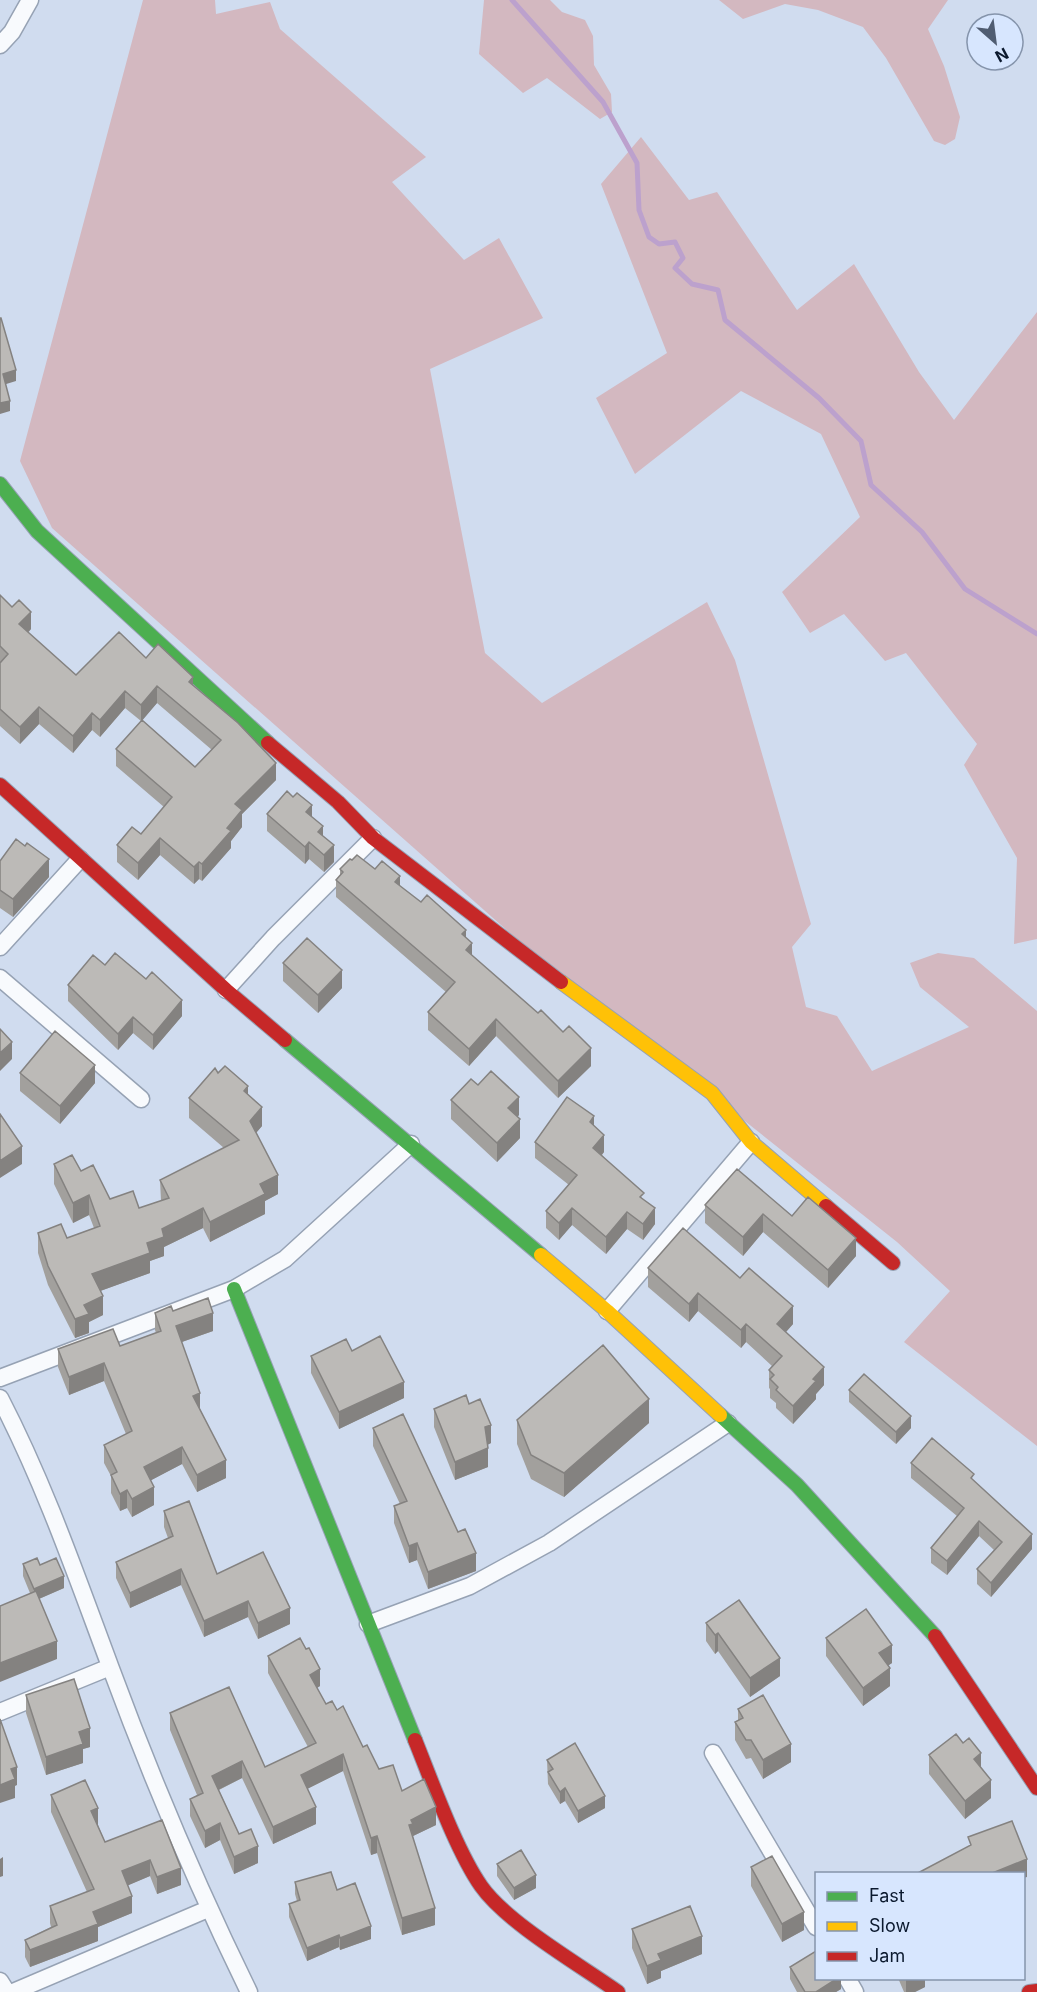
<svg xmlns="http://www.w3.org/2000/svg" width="1037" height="1992" viewBox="0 0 1037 1992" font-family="Inter,sans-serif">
  <rect width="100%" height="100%" fill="#d0dcef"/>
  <!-- green -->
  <path fill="#d3b8c0" d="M143,0h72l1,14 54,-12 10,27 146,128 -34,25 72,78 35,-22 44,80 -113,51 55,284 57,50 165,-101 28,58 76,264 -19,23 14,60 31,9 35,55 97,-44 -49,-40 -10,-24 28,-10 36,5 63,53v435l-133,-104 46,-51 -53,-49 -370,-294 -475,-420 -32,-67z
    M484,0h66l12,12 23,8 8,16 1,29 17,29 1,18 -12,7 -53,-41 -24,15 -44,-39z
    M719,0h229l-20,29 16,37 16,51 -5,22 -10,6 -11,-4 -48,-83 -23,-31 -45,-17 -33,-6 -42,15z
    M641,137l48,63 28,-8 80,118 57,-46 65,108 35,48 83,-108v627l-23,5 3,-86 -53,-93 13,-21 -71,-91 -21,8 -41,-47 -34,19 -28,-41 78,-75 -39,-83 -80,-43 -106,83 -39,-76 71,-45 -66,-169z"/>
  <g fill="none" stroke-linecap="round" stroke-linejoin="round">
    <!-- stream -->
    <path stroke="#bca1cd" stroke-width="5" d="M512,0l91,102 34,61 2,47 10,27 10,7 16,-2 8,16 -8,10 17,16 26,6 7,30 94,78 42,43 10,44 51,47 43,57 72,45"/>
    <defs>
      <path id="street" d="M0,45l12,-13 18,-32
        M0,947l80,-88
        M0,978l141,121
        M226,990l47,-52 100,-100
        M607,1311l144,-169
        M0,1378l234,-89 51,-30 126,-115
        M0,1398c45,87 76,177 110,268 41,111 87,220 139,326
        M368,1624l102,-38 79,-43 179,-120
        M0,1712l110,-45
        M713,1753l103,174
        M847,1978l8,14
        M0,1981l7,11
        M13,1992l195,-83"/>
      <path id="fast" d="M0,484l37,47 231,212
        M285,1040l256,215
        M234,1289l181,451
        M720,1415l77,70 138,151"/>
      <path id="slow" d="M561,982l151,111 39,49 75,64
        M541,1255l66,56 113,104"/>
      <path id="jam" d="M268,743l70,59 35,36 188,144
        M0,785l226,205 59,50
        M826,1206l67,57
        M935,1636l102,152
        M415,1740c17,42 41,110 66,146 26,37 99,79 137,106
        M1029,1992l8,-1"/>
    </defs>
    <!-- street casing -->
    <use href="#street" stroke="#96a2b4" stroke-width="19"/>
    <!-- fast casing -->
    <use href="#fast" stroke="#96a2b4" stroke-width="16"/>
    <!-- slow casing -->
    <use href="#slow" stroke="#96a2b4" stroke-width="16"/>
    <!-- jam casing -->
    <use href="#jam" stroke="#96a2b4" stroke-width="16"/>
    <!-- street -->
    <use href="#street" stroke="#f8fafd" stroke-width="16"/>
    <!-- fast -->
    <use href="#fast" stroke="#4caf50" stroke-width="14"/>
    <!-- slow -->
    <use href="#slow" stroke="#ffc107" stroke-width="14"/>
    <!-- jam -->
    <use href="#jam" stroke="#c62828" stroke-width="14"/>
  </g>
  <!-- wall -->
  <path fill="#a2a09d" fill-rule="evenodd" d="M0,595l31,34 -3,4 48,42 70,-17 47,28 83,94 -34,34v13l-11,14v7l-29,33 -3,-2 -5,5 -34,-29 -22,25 -21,-18v-17l24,-11 23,-27 -48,-41v-17l25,-28 -16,-13 -25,29 -8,-7 -19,23 -34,-29 -19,20 -20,-18zM157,703l55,47 -17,17 -53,-47z
    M267,814l45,3 11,19 11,26 -10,10 -15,-13 -4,5 -38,-33z
    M352,860l23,9 25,17 66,52 6,17 119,111 -33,32 -62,-62 -27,30 -41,-36v-18l18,-20 -110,-95v-17l4,-5v-6z
    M0,861l49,16 -36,40 -13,-9z
    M283,963l59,25 -24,25 -35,-32z
    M105,965l77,51 -29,34 -20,-17 -15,17 -50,-49v-16z
    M20,1073l75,10 -35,41 -40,-33z
    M218,1073l30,22 14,31 -6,7 22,61 -13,7v13l-55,28 -7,-14 -39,19v9l-14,5v12l-50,18 3,24 -14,7v11l-14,5 -27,-53 -10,-32v-20l29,5 27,-10 -5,-13 -16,8 -19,-39v-20l27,7 29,28 29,9 22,-7 -1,-21 64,-32 -35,-30v-20z
    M478,1085l41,30 -2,2 3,21 -23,24 -46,-43v-19z
    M594,1126l10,26 -2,3 42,45 11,24 -12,16 -16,-11 -21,25 -34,-29 -13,15 -13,-12v-17l23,-26 -34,-27v-16z
    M705,1205l87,11 64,40 -28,32 -65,-56 -20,24 -38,-33z
    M648,1268l145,56 -7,8 38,53 -8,9v5l-23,25 -17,-16v-5l-6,-5v-9l-1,-1v-18l3,-4 -26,-24 -5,6 -43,-37 -9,11 -41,-35z
    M173,1311l40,20 -31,11 18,67 26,69 -29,14 -15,-28 -31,16 3,25 -22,12 -5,-9 -7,3 -9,-18v-17l-7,-13v-18l22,-11 -22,-53 -35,14 -11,-28v-18l62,-3 36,-13 -1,-3v-17z
    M352,1351l52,47 -65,31 -28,-56v-17z
    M849,1390l62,38 -15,16 -47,-42z
    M469,1404l22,39 -4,2 1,22 -33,13 -21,-53v-18z
    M517,1420l132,3 -85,74 -33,-18 -14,-35z
    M373,1428l103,143 -48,18 -11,-29 -8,3 -15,-40v-17l6,-2 -27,-58z
    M911,1463l63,18 58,68 -41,48 -14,-13v-15l17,-19 -15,-14 -32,39 -16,-12v-15l26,-32 -46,-38z
    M164,1511l53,63 73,50 -32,15 -10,-22 -44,20 -23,-52 -51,23 -14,-30v-16l52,-24 -4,-11z
    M23,1564l17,1 24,23 -25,11 18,60 -34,-83z
    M706,1623l74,53 -30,21 -32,-46 -3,3 -9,-13z
    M826,1638l66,25 -4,2 2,21 -27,20 -37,-50z
    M268,1656l52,30 -3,2 9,16 11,6 42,59 57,56 -23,11 22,89 -33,10 -25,-82 -6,2 -28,-84 -36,18 9,35 -43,20 -31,-66 -23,12 20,44 19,29 -24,11 -14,-34 -15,8 -15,-32v-17l7,-4 -27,-65v-17l95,54 43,-20 -40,-74z
    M26,1695l64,52 -7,2v14l-37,12 -20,-62z
    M738,1709l53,53 -28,17 -12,-21 -5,1 -11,-19v-18l3,-2z
    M929,1755l52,13 10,30 -26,21 -36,-45z
    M547,1760l58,48 -27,15 -13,-22 -5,3 -12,-20z
    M51,1795l47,30 7,17 57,-22 19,65 -24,9 -7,-18 -22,9 4,28 -34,14v14l-68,26 -5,-10v-17l26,-13 -1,-4v-17l37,-14 -36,-80z
    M497,1864l39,24 -22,12 -17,-24z
    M751,1867l53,63 -22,12 -31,-56z
    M295,1882l42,8 34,49 -31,11 -1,-3 -32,14 -18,-44v-13l8,-3 -2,-7z
    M632,1929l70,25 -41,17v7l-14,6 -15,-36z
    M790,1967l51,11v11l-5,3h-39l-7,-13z
    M898,1978h27v9l-10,5h-11z"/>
  <!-- shaded-wall -->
  <path fill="#848280" d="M16,370v11l-13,4v-11z
    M10,401v10l-10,3v-11z
    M31,612v17l-12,12v-17z
    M193,677v17l-4,-12z
    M157,686v17l-16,19v-17z
    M125,691v17l-25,29v-17z
    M39,707v17l-19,20v-17z
    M92,713v17l-19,23v-17z
    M276,763v17l-34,34v13l-11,14v7l-29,33v-17l25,-36 8,-24z
    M312,805v18l-6,-11z
    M323,826v18l-5,-12z
    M160,838v17l-22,25v-17z
    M309,842v17l-4,5v-17z
    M334,845v17l-10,10v-17z
    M49,859v18l-36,40v-18z
    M199,862v17l-5,5v-17z
    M400,876v17l-5,-11z
    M466,930v18l-4,-14z
    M472,943v18l-6,-11z
    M342,970v18l-24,25v-18z
    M182,1000v16l-29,34v-15z
    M133,1017v16l-15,17v-16z
    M496,1019v17l-27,30v-17z
    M12,1042v17l-12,12v-18z
    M591,1048v18l-33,32v-17z
    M95,1065v18l-35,41v-18z
    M248,1086v20l-4,-15z
    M519,1097v18l-11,12v-19z
    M262,1107v19l-12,14v-19z
    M594,1116v17l-4,-11z
    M520,1119v19l-23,24v-19z
    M604,1135v17l-11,13v-17z
    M22,1146v18l-22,14v-17z
    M278,1175v19l-13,7v13l-55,28v-20l50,-38z
    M89,1195v20l-16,8v-20z
    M203,1208v20l-39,19v9l-14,5v12l-58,21v-20l55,-31 15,-14z
    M572,1208v17l-13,15v-17z
    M655,1208v16l-12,16v-16z
    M627,1212v17l-21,25v-17z
    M763,1214v18l-20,24v-19z
    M856,1238v18l-28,32v-18z
    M698,1293v18l-9,11v-18z
    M103,1296v19l-14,7v11l-14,5v-19l9,-14z
    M793,1306v18l-16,18v-18z
    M213,1313v18l-37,13v-18z
    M746,1324v18l-5,6v-18z
    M104,1363v18l-35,14v-18z
    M824,1367v18l-8,9v5l-23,25v-18l20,-27z
    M404,1382v16l-65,31v-17z
    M200,1393v18l-7,-15z
    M649,1399v24l-85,74v-24z
    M911,1416v12l-15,16v-12z
    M491,1425v18l-6,3v-19z
    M182,1447v17l-38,20v-17z
    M488,1448v19l-33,13v-18z
    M226,1460v18l-29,14v-17z
    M154,1487v18l-22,12v-18z
    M127,1490v18l-7,3v-17z
    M979,1521v15l-32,39v-14z
    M1032,1534v15l-41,48v-14z
    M417,1543v17l-8,3v-17z
    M476,1553v18l-48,18v-17z
    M181,1569v16l-51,23v-15z
    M64,1576v12l-30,13v-12z
    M248,1601v16l-44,20v-16z
    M290,1608v16l-32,15v-16z
    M718,1633v18l-3,3v-19z
    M57,1641v18l-57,23v-19z
    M892,1645v18l-13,9v-19z
    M780,1658v18l-30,21v-19z
    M890,1668v18l-27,20v-18z
    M320,1669v17l-10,6v-17z
    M90,1728v19l-7,2v14l-37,12v-18l33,-25z
    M791,1744v18l-28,17v-19z
    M981,1753v19l-7,-13z
    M343,1754v17l-42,21v-17z
    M242,1761v17l-30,15v-17z
    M17,1767v18l-2,1v12l-15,5v-18l11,-16z
    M991,1780v18l-26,21v-18z
    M565,1788v13l-5,3v-12z
    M605,1796v12l-27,15v-12z
    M316,1807v17l-43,20v-17z
    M436,1807v18l-23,11 -4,-11 2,-5z
    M98,1808v17l-7,2v-16z
    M220,1823v17l-15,8v-17z
    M377,1836v17l-6,2v-17z
    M258,1846v17l-24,11v-17z
    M3,1857v19l-3,1v-18z
    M1027,1859v18l-4,1v-4h-33z
    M150,1860v16l-28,12v-17z
    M181,1868v17l-24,9v-17z
    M536,1875v13l-22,12v-12z
    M132,1896v17l-34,14v14l-68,26v-17l63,-38z
    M435,1908v17l-33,10v-17z
    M804,1912v18l-22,12v-18z
    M371,1926v13l-31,11v-12z
    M339,1935v12l-32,14v-13z
    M702,1936v18l-41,17v7l-14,6v-18l11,-12z
    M838,1978h3v11l-5,3h-20z
    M925,1978v9l-10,5h-9v-13z"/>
  <!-- building -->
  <path fill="#bcbab7" stroke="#848280" stroke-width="1.5" d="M0,318h1l15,52 -13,4 7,27 -10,2z
    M0,595l12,12 7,-7 12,12 -12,12 57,51 43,-43 27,26 12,-14 35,33 -4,5 49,41 38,40 -41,41 7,6 -15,18 4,3 -29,33 -3,-2 -5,5 -34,-29 -22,25 -21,-18 15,-18 9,7 31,-37 -56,-48 26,-29 53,47 26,-27 -64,-54 -16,19 -16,-14 -25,29 -8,-7 -19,23 -34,-29 -19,20 -20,-18v-46l8,-9 -8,-8z
    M287,791l6,6 4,-4 15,12 -6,7 17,14 -5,6 16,13 -10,10 -15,-13 -4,5 -38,-33z
    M16,839l9,7 2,-3 22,16 -36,40 -13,-9v-29z
    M357,855l18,14 7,-8 18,15 -5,6 26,20 6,-7 39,35 -4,4 10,9 -6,7 72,63 3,-3 22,22 6,-6 22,22 -33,33 -62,-62 -27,30 -41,-37 27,-30 -119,-102 7,-8 -3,-3 10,-10 2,1z
    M307,938l35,32 -24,25 -35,-32z
    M115,953l31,26 6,-7 30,28 -29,35 -20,-18 -15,17 -50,-49 25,-30 12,10z
    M0,1029l12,13 -12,11z
    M55,1031l40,34 -35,41 -40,-33z
    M225,1066l23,20 -4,5 18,16 -12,14 28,54 -18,9 5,10 -55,28 -7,-14 -41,21 2,8 -17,6 3,10 -58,21 11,22 -19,9 5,9 -14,5 -27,-53 -10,-33 23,-9 6,14 33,-12 -11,-31 -16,8 -19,-39 18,-9 9,16 12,-6 17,34 23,-8 6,17 30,-10 -9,-18 79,-40 -50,-42 26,-30 3,5z
    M491,1071l28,26 -11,11 12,11 -23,24 -46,-43 20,-21 7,6z
    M567,1097l27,19 -4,6 14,13 -11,13 51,45 -4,4 15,11 -12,16 -16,-12 -21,25 -34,-29 -13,15 -13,-12 31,-36 -42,-33z
    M0,1114l22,32 -22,15z
    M737,1169l55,47 16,-19 48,41 -28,32 -65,-56 -20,23 -38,-32z
    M683,1228l57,50 9,-10 44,38 -16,18 47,43 -11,12 3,2 -23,25 -17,-16 2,-3 -8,-8 4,-4 -5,-5 13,-14 -36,-32 -5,6 -43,-37 -9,11 -41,-36z
    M208,1298l5,15 -37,13 24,67 -7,3 33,64 -29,15 -15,-28 -38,20 10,20 -22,12 -5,-9 -7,4 -9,-19 6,-3 -13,-27 28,-14 -28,-68 -35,14 -11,-28 55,-20 7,17 41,-15 -6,-18 16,-7 2,5z
    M380,1336l24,46 -65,30 -28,-56 35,-17 6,12z
    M603,1345l46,54 -85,74 -33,-18 -14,-35z
    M864,1374l47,42 -15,16 -47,-42z
    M466,1395l3,9 11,-5 11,26 -6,2 3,21 -33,14 -21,-53z
    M403,1414l55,118 7,-3 11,24 -48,19 -11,-29 -8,3 -15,-40 13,-5 -34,-73z
    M932,1438l42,36 -3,4 61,56 -41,49 -14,-14 25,-27 -23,-21 -32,40 -16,-13 33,-40 -53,-45z
    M189,1501l28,73 46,-22 27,56 -32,15 -10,-22 -44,20 -23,-52 -51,24 -14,-31 57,-26 -9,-25z
    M37,1558l3,7 16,-7 8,18 -30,13 -11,-25z
    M36,1591l21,50 -57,22v-57z
    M739,1600l41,58 -30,20 -32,-45 -3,2 -9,-12z
    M866,1609l26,36 -13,8 11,15 -27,20 -37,-50z
    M300,1638l6,11 3,-1 11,21 -10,6 16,29 6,-3 5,9 6,-4 20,41 4,-2 12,24 14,-4 9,26 22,-12 12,28 -25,13 2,4 -4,1 26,83 -33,10 -25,-82 -6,2 -28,-84 -42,21 15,32 -43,20 -31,-66 -30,15 27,58 12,-5 7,17 -24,11 -14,-34 -15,8 -15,-32 13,-6 -33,-80 59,-26 36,80 51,-24 -48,-87z
    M74,1679l16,49 -11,4 4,12 -37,13 -20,-62z
    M763,1695l28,49 -28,16 -12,-20h-5l-11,-18 8,-4 -5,-9z
    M0,1719l17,48 -6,2 4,10 -15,6z
    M956,1734l7,9 6,-5 12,15 -7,6 17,21 -26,21 -36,-46z
    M575,1743l30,53 -27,15 -13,-23 -5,4 -12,-20 5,-3 -6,-9z
    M85,1780l13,28 -7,3 14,31 57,-22 19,48 -24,9 -7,-17 -28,11 10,25 -39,16 5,12 -68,26 -5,-10 32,-15 -7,-19 44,-17 -43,-94z
    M1012,1821l15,38 -37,15h-74l55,-29 -3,-8z
    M521,1850l15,25 -22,13 -17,-24z
    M772,1856l32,56 -22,12 -31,-57z
    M331,1872l6,18 18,-7 16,43 -31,12 -1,-3 -32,13 -18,-44 11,-4 -5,-18z
    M690,1906l12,30 -44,18 3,6 -14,6 -15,-37z
    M816,1951v27h22l-22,14h-11l-15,-25z"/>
  <!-- legend -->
  <rect x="815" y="1872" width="210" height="108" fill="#d7e6fe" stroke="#8594ab" stroke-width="1.5"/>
  <rect x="827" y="1892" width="30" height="9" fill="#4caf50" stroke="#8594ab" stroke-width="1.5"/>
  <text x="869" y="1902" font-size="18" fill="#0b192e">Fast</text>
  <rect x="827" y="1922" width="30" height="9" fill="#ffc107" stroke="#8594ab" stroke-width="1.5"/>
  <text x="869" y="1932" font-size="18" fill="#0b192e">Slow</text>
  <rect x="827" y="1952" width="30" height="9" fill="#c62828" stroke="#8594ab" stroke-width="1.5"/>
  <text x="869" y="1962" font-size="18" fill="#0b192e">Jam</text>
  <!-- north arrow -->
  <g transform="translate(995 42) rotate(152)"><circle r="28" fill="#d7e6fe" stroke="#8594ab" stroke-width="1.5"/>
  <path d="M0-4.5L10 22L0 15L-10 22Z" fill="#505d72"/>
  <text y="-9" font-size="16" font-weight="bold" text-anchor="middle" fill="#0b192e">N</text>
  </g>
</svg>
